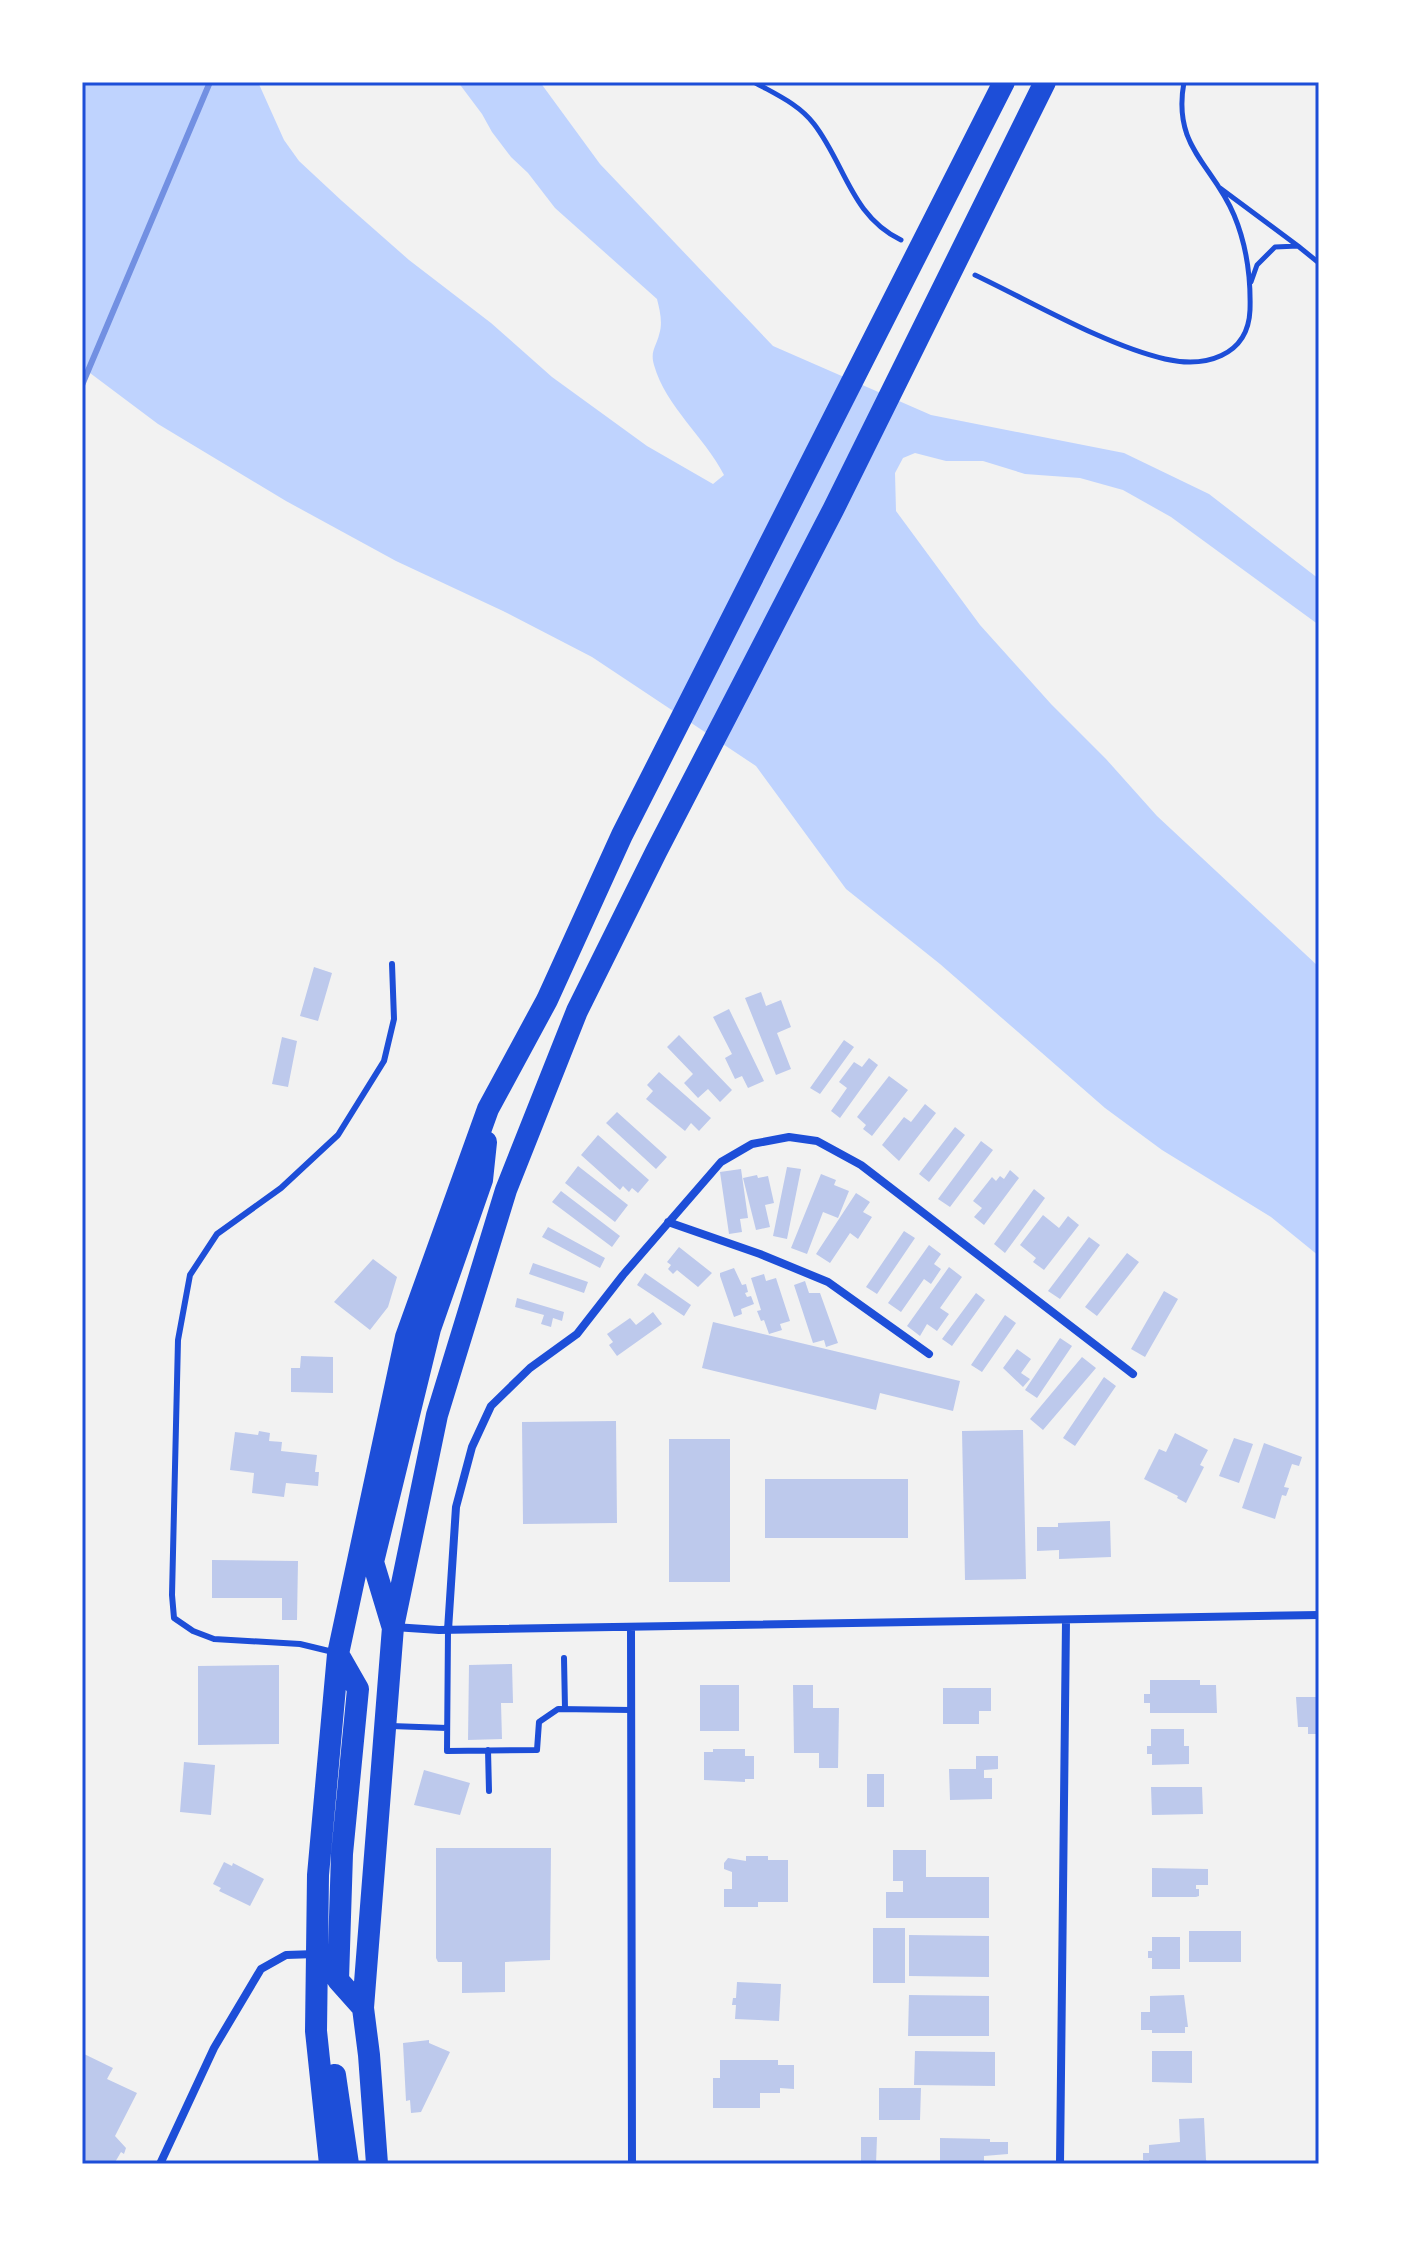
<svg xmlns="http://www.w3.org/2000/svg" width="1401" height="2246" viewBox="0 0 1401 2246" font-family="Inter,sans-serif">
  <rect width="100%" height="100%" fill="#f2f2f2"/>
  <!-- water -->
  <path fill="#bfd3fe" d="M82,82h176l26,58 15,21 43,40 67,59 82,63 61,54 95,69 66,38 11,-9c-20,-39 -58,-68 -70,-110 -4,-14 2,-18 5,-30 4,-12 1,-24 -2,-36l-102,-91 -27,-35 -17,-16 -19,-25 -10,-18 -24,-32h82l60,82 173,182 158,69 193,38 85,41 110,85v46l-148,-108 -48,-27 -43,-12 -55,-4 -42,-13h-37l-31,-8 -12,5 -8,15 1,38 84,114 71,79 55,55 51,57 162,151v289l-48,-39 -109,-67 -57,-42 -165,-144 -94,-75 -90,-123 -164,-109 -89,-46 -107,-50 -110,-60 -128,-77 -76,-57z"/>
  <!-- building -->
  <path fill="#bdc9ec" d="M314,967l18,6 -14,48 -18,-5z
    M761,992l5,14 15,-6 10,27 -14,6 14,36 -15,6 -31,-77z
    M729,1009l35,72 -16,7 -6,-12 -7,3 -10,-21 7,-4 -19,-37z
    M679,1035l53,55 -12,12 -12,-13 -10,9 -14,-15 9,-9 -26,-27z
    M282,1037l15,4 -9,46 -16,-3z
    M844,1040l10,7 -34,47 -10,-6z
    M869,1058l9,7 -38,53 -9,-7 16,-23 -8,-6 15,-20 8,5z
    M659,1072l52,46 -12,13 -8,-8 -6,8 -39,-32 7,-8 -6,-6z
    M889,1076l19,14 -36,46 -9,-7 3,-4 -9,-8z
    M925,1104l11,9 -37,48 -17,-16 22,-28 7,5z
    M617,1112l50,45 -11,12 -50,-46z
    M955,1127l10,8 -36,47 -10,-8z
    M598,1135l51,45 -11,13 -6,-5 -3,4 -6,-6 -3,4 -39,-35z
    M981,1141l12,9 -43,57 -12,-8z
    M578,1166l50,39 -13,17 -50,-39z
    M787,1167l14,2 -14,70 -14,-3z
    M741,1169l7,49 -8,1 2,13 -13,2 -9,-62z
    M1010,1170l9,8 -35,47 -10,-8 8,-9 -9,-7 19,-24 4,4 4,-5 4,3z
    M821,1174l15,6 -2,5 15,6 -11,27 -15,-6 -16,42 -16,-6z
    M757,1175l1,3 10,-2 6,27 -9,2 5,22 -14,3 -13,-52z
    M1034,1189l11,9 -40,55 -11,-9z
    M561,1191l59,45 -8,11 -60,-45z
    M856,1193l14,9 -7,10 9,5 -14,22 -8,-6 -20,30 -14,-9z
    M1043,1215l16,13 9,-12 11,9 -35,45 -11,-8 3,-4 -16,-13z
    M548,1227l57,31 -5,10 -58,-31z
    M904,1231l11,7 -38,56 -11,-7z
    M1089,1237l11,8 -40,54 -12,-8z
    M929,1245l12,9 -7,10 7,5 -10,15 -7,-5 -23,33 -13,-9z
    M679,1247l33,26 -14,14 -21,-17 -4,4 -5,-5 3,-4 -4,-3z
    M1127,1253l12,9 -42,54 -12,-9z
    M373,1259l24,18 -9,30 -18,23 -36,-28z
    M533,1263l55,19 -4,11 -55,-19z
    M949,1267l13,10 -22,31 9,6 -12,17 -10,-7 -7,12 -13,-10z
    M734,1268l8,17 4,-1 2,8 -3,1 2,4 4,-1 3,8 -13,5 1,5 -8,3 -14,-41v-3z
    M645,1273l46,32 -7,11 -47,-31z
    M764,1274l2,7 10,-3 14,43 -10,3 2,6 -13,4 -5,-14 -3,1 -4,-10 4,-1 -10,-32z
    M805,1281l4,12h11l18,50 -12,4 -2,-7 -11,3 -19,-58z
    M1164,1291l14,8 -33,58 -14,-8z
    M976,1293l9,7 -33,46 -10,-7z
    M517,1298l47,14 -2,9 -9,-3 -2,9 -10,-3 3,-9 -29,-8z
    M653,1312l9,12 -45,32 -8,-11 4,-3 -6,-8 23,-16 6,7z
    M1005,1315l11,8 -34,49 -11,-7z
    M713,1322l247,59 -7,30 -73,-18 -4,17 -174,-42z
    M1060,1338l12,8 -35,52 -12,-8z
    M1017,1349l14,10 -10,14 9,6 -7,8 -20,-19z
    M301,1356l32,1v36l-42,-1v-24h9z
    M1082,1357l14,11 -53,62 -13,-11z
    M1104,1377l12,9 -41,60 -12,-8z
    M616,1421l1,102 -94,1 -1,-102z
    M1023,1430l3,149 -61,1 -3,-149z
    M259,1431l11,2 -1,8 13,1 -1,9 36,4 -2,17h4l-1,14 -32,-3 -2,14 -32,-4 2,-20 -24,-3 5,-38 23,3z
    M1175,1433l33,17 -8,15 4,2 -18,36 -9,-5 1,-2 -34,-17 15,-30 7,3z
    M1234,1438l19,6 -14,39 -20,-7z
    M669,1439h61v143h-61z
    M1264,1443l38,14 -3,9 -7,-2 -8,23 5,1 -3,8 -4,-1 -7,24 -33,-11z
    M765,1479h143v59h-143z
    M1110,1521l1,36 -52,2v-9l-22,1v-24h21v-4z
    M212,1560l86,1 -1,59h-15v-22h-70z
    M512,1664l1,39h-12l1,36 -34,1 1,-75z
    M279,1665v79l-81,1v-79z
    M1150,1680h50v5h16l1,28h-67v-10h-6v-9h6z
    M1319,1684v50h-11v-7h-10l-2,-30h20v-12z
    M700,1685h39v46h-39z
    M793,1685h20v23h26l-1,60h-19v-15h-25z
    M943,1688h48v23h-12v13h-36z
    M1151,1729h33v17h5v18l-37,1v-11h-5v-8h4z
    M713,1749h32v7h9v23h-9v3l-41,-2v-28h9z
    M976,1756h22v13l-14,1v8h8v21l-42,1 -1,-31h27z
    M184,1762l31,3 -4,50 -31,-3z
    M424,1770l46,13 -10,32 -46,-10z
    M867,1774h17v33h-17z
    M1151,1787h51l1,27 -51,1z
    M436,1848h115l-1,112 -45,2v30l-43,1v-31h-24l-2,-4z
    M893,1850h33v27h63v41h-103v-26h17v-11h-10z
    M746,1856h22v4h20v42h-30v5h-34v-18h8v-17l-8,-3v-6l4,-5 18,3z
    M224,1862l8,4 1,-3 31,16 -14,27 -31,-15 2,-3 -8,-4z
    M1152,1868l56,1v16h-12v4h3v7l-3,1h-44z
    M873,1928h32v55h-32z
    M1189,1931h52v31h-52z
    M909,1935l80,1v41l-80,-1z
    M1152,1937h28v32h-28v-11h-4v-7h4z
    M737,1982l44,2 -2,37 -44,-2 1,-14h-4l1,-7h3z
    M909,1995l80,1v40h-81z
    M1184,1995l4,32h-3v6h-33v-3h-11v-18h9v-16z
    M429,2040v3l21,9 -29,60 -10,1 -1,-13 -4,1 -3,-58z
    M915,2051l80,1v34l-81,-1z
    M1152,2051h40v32l-40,-1z
    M82,2053l31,15 -6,11 30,14 -22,43 11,12 -2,6 -3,-2 -7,12h-22l-10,-5z
    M720,2060h58v5h16v24l-14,-1v5h-20v15h-47v-30h7z
    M879,2088h42l-1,32h-41z
    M1204,2118l2,42 3,4h-59l-1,-4h-6v-7h6v-8l31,-3 -1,-23z
    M861,2137h16l-1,27h-15z
    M940,2138l50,1v3h18v12l-24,2v8h-44z"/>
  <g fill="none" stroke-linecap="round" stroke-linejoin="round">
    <!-- path -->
    <path stroke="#1d4ed8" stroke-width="5" d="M754,82c21,12 45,22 60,42 31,40 37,92 87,116
      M1220,188l78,58
      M975,275c57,27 130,70 190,84 39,9 83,-2 85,-49 1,-34 -3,-64 -16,-95 -21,-51 -62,-67 -50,-133
      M1251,282l6,-17 18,-18 23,-1 21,17"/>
    <!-- service -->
    <path stroke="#1d4ed8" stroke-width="6" d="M448,1630l-1,121 90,-1 2,-28 19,-13 73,1
      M333,1652l-33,-8 -86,-5 -21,-8 -19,-13 -2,-23 6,-255 12,-65 27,-41 64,-46 57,-53 46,-74 10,-42 -2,-55
      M564,1658l1,51
      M391,1726l56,2
      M488,1750l1,41"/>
    <!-- minor -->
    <path stroke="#1d4ed8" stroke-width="8" d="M668,1222l92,32 68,28 101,72
      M394,1627l45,3 880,-15
      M631,1627l1,537
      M448,1630l8,-123 16,-60 19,-41 39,-38 47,-34 46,-59 98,-113 31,-18 37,-7 28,4 44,24 272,209
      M160,2164l54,-116 47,-79 25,-14 30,-1
      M1060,2164l6,-543"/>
    <!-- trunk -->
    <path stroke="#1d4ed8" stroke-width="22" d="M392,1625l-19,-63 57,-233 52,-149 4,-38
      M338,1654l20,35 -16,165 -4,126 25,28
      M335,2075l13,89
      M330,2164l-14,-133 2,-156 20,-221 68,-317 82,-228 59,-109 75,-165 382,-753
      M377,2164l-8,-109 -6,-47 30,-381 44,-212 69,-225 71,-179 79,-159 177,-342 212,-428"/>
    <!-- rail -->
    <path stroke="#7290e2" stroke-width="6" d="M82,385l128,-303"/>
  </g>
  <!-- border -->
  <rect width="1401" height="2246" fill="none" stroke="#ffffff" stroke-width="168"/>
  <rect x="84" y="84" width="1233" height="2078" fill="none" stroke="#1d4ed8" stroke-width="3"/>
</svg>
